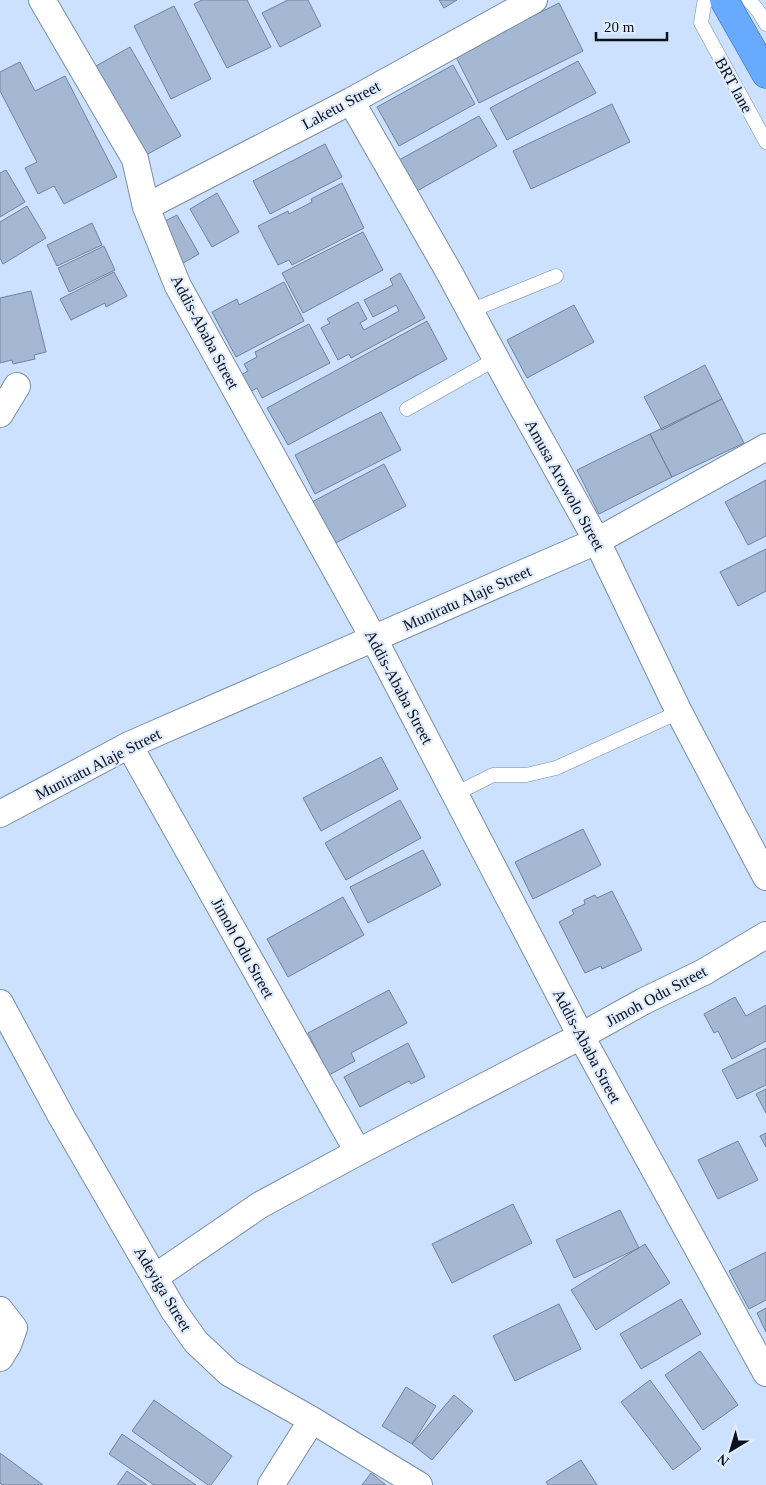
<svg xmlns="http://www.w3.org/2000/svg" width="766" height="1485" viewBox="0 0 766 1485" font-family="Georgia,serif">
  <rect width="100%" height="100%" fill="#cce1fd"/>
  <!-- building -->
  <path fill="#a4b8d3" stroke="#70839d" d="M202,0h45l24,47 -44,21 -33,-64z
    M288,0h20l13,26 -41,21 -18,-34z
    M439,0h18l-13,8z
    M559,3l24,48 -104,52 -24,-48z
    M174,6l37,73 -40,20 -37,-73z
    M130,47l51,89 -35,19 -50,-89z
    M578,61l18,32 -89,47 -17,-32z
    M20,62l15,29 30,-15 52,101 -53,27 -10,-18 -16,8 -13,-26 12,-6 -37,-71v-19z
    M453,65l22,39 -76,42 -22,-39z
    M612,104l18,38 -99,47 -18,-38z
    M479,116l18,30 -80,45 -18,-31z
    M325,144l17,33 -72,37 -17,-33z
    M6,170l19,32 -25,15v-44z
    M342,183l22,45 -72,37 -3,-5 -11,5 -20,-39 30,-15 1,3 23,-12 -1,-3z
    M217,193l22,39 -27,15 -22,-38z
    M27,206l19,32 -43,26 -3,-6v-36z
    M177,215l22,39 -21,12 -23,-40z
    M92,223l10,22 -45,21 -10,-21z
    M363,232l20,38 -80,43 -21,-40z
    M104,246l11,24 -46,22 -11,-24z
    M114,272l13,24 -21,11 -1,-4 -34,17 -11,-21z
    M400,273l25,45 -74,40 -2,-4 -11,6 -17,-32 9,-5 -3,-4 31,-17 9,17 -7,4 4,7 35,-19 -3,-6 -23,12 -9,-17 29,-15 -3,-6z
    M284,282l20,39 -68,36 -24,-45 25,-13 2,6z
    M31,291l15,61 -12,3 1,4 -22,5 -1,-4 -12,3v-65z
    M574,305l20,37 -67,36 -20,-38z
    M427,321l20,38 -159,86 -21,-37z
    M309,324l21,39 -68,35 -5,-10 -7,4 -9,-17 7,-4 -4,-7 13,-7 -2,-5z
    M705,365l17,34 -60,31 -18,-33z
    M722,399l22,44 -72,34 -22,-43z
    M381,412l20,38 -86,44 -20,-39z
    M650,434l22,43 -73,37 -22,-44z
    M384,464l22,42 -74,39 -22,-42z
    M766,480v56l-18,9 -23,-43z
    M766,549v42l-28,15 -18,-34z
    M381,757l17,32 -77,42 -18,-33z
    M400,800l21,38 -75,42 -21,-37z
    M583,829l18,36 -68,34 -18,-37z
    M423,850l18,35 -73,38 -18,-36z
    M612,891l30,59 -40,19 -1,-3 -16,7 -26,-51 15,-8 -2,-4 13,-6 -1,-4 11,-5 2,3z
    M343,897l21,38 -76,42 -21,-38z
    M389,990l18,33 -56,30 4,8 -26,14 -21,-42z
    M735,997l11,19 20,-11v36l-34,18 -14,-28 -4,2 -10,-19z
    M408,1043l17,34 -14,7 -2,-3 -49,26 -16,-30z
    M766,1048v37l-29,14 -15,-29z
    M766,1089v24l-10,-19z
    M766,1133v14l-6,-11z
    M738,1141l20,39 -40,19 -20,-39z
    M513,1204l19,39 -80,40 -20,-39z
    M620,1210l19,38 -65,30 -18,-38z
    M645,1244l25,39 -74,47 -25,-40z
    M766,1252v48l-17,9 -20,-38z
    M681,1299l20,35 -60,35 -21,-35z
    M559,1304l22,45 -66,32 -22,-45z
    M766,1308v24l-9,-19z
    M700,1351l38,54 -35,25 -38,-55z
    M650,1380l51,69 -28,21 -52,-68z
    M406,1387l30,19 -24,38 -30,-18z
    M454,1395l19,16 -41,49 -20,-16z
    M154,1400l78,56 -21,29h-3l-76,-54z
    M122,1434l74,51h-42l-45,-31z
    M0,1453l43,32h-41l-2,-2z
    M581,1460l16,25h-49l-2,-3z
    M127,1471l20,14h-30z
    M371,1473l15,12h-24z"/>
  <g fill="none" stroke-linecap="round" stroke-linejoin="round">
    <defs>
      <path id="service" d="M708,0l-4,4 -3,19 65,119
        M749,0l10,12 7,12
        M470,311l86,-35
        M407,409l89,-50
        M455,794l38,-19h33l30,-7 123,-56"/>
      <path id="minor" d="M42,0l93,159 11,48 32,79 196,353 207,397 185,337
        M351,101l98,171 66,122 82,147 82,171 87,165
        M146,207l205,-106 183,-101
        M0,414l17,-28
        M129,745l229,407
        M0,814l129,-69 468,-204 169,-94
        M0,1003l61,113 113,195 22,31 33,31 83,47 107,65
        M155,1277l105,-72 98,-53 223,-116 63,-35 60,-29 62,-37
        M0,1310l14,18 -6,17 -8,13
        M271,1485l41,-65"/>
      <path id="trunk" d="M724,0l42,74"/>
    </defs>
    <!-- service casing -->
    <use href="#service" stroke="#798da7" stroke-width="15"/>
    <!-- minor casing -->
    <use href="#minor" stroke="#798da7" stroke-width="28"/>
    <!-- trunk casing -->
    <use href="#trunk" stroke="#2f66ae" stroke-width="29"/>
    <!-- service -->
    <use href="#service" stroke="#fff" stroke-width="14"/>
    <!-- minor -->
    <use href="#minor" stroke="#fff" stroke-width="26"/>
    <!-- trunk -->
    <use href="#trunk" stroke="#68aafe" stroke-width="28"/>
  </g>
  <g text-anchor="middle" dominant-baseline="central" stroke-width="4.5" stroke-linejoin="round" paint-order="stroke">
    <!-- street labels -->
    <g font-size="16" fill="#0a111a" stroke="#e1edff">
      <text transform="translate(734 85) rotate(61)">BRT lane</text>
      <text transform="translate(341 105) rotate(-28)">Laketu Street</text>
      <text transform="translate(205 332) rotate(62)">Addis-Ababa Street</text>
      <text transform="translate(565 485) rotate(61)">Amusa Arowolo Street</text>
      <text transform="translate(467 598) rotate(-24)">Muniratu Alaje Street</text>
      <text transform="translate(399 687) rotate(62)">Addis-Ababa Street</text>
      <text transform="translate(98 764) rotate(-27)">Muniratu Alaje Street</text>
      <text transform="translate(243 948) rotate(61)">Jimoh Odu Street</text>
      <text transform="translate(656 996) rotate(-28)">Jimoh Odu Street</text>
      <text transform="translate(587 1046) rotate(62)">Addis-Ababa Street</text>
      <text transform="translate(163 1289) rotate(59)">Adeyiga Street</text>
    </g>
  </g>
  <!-- north arrow -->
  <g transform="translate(731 1450) rotate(218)" stroke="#e1edff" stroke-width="4" paint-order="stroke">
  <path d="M0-4L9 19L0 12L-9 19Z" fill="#0a111a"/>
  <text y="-8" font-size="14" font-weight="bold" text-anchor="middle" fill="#0a111a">N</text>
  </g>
  <!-- scale -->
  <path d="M596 32v8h71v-8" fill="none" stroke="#0a111a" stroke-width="2.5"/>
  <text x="604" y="32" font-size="15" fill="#0a111a" stroke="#e1edff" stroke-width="4" paint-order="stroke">20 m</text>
</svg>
